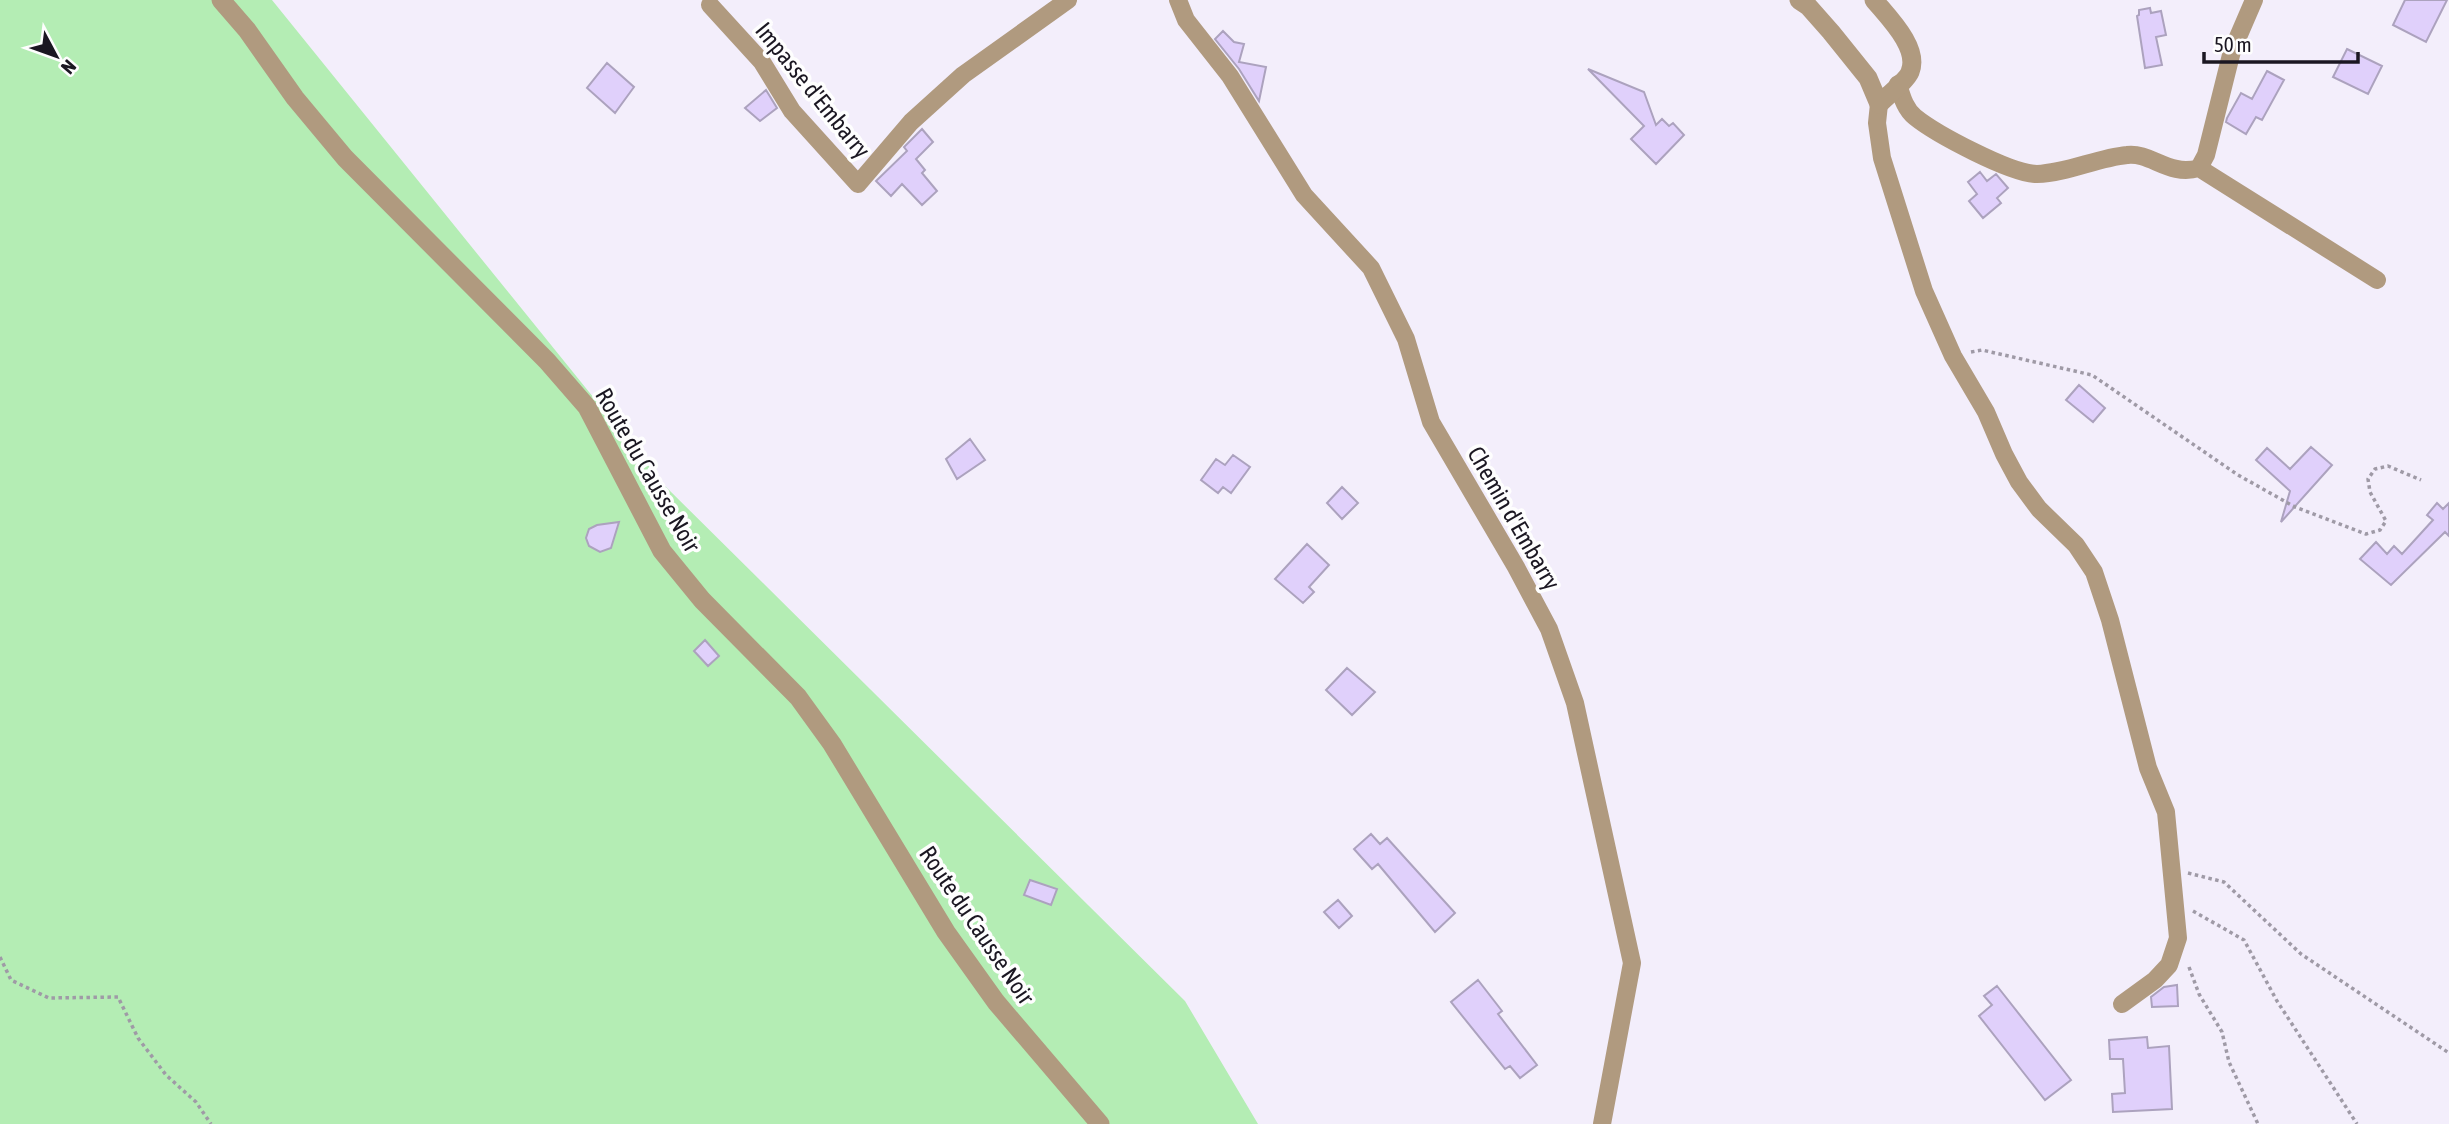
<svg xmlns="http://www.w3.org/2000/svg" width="2449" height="1124" viewBox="0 0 2449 1124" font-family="'Asap Condensed',sans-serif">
  <rect width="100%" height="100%" fill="#f3eefb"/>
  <!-- green -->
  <path fill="#b4edb4" d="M0,0h272l393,486 520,515 73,123h-1258z"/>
  <!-- building -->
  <path fill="#e0d0fb" stroke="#aca2be" stroke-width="2" d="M2405,0h42l-21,42 -33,-17z
    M2150,8l1,5 10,-2 5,24 -10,2 6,28 -17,3 -8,-52 2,-1v-5z
    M1223,31l11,11 10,2 -5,18 27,5 -7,34 -20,-32 -24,-30z
    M2347,49l35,17 -14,28 -35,-17z
    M607,63l27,24 -19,26 -28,-25z
    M1588,69l56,23 12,33 6,-6 7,7 4,-3 11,12 -28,29 -25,-25 13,-13z
    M2267,71l17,9 -22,40 -6,-3 -10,17 -20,-12 1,-4 14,-25 11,6z
    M766,90l11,18 -17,13 -15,-13z
    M922,129l11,13 -17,17 9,11 -3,3 15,18 -15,14 -20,-21 -11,12 -15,-15 31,-30 -3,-4z
    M1980,172l7,9 9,-7 12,14 -11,10 4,5 -18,15 -14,-17 8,-7 -9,-12z
    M2079,385l26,23 -12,14 -27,-22z
    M970,439l15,21 -28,19 -11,-20z
    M2311,447l21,18 -51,57 9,-31 -34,-31 11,-12 23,21z
    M1233,455l17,12 -19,26 -8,-6 -5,6 -17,-13 15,-21 9,6z
    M1342,487l16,16 -16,16 -15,-16z
    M2437,503l6,6 6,-6v33l-4,-4 -54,53 -31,-26 16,-17 11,12 7,-8 8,8 31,-34 -6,-5z
    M619,522l-8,26 -11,4 -11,-6 -3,-8 3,-9 8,-4z
    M1307,544l22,21 -20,22 5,5 -11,11 -28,-24z
    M705,640l14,16 -11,10 -14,-15z
    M1347,668l28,24 -23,23 -26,-25z
    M1371,834l9,10 7,-6 68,75 -20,19 -57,-68 -6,5 -18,-20z
    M1030,880l27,9 -6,16 -27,-10z
    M1338,900l14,16 -13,12 -15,-16z
    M1478,980l24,31 -4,3 39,51 -17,13 -10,-12 -5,3 -54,-67z
    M2177,985l1,21 -26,1 -1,-10 13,-10z
    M1997,986l74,94 -26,20 -66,-84 13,-11 -8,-9z
    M2147,1037l1,11 21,-2 3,63 -59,3 -1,-18 13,-1 -2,-34h-13l-1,-19z"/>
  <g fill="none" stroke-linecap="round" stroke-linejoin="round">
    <!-- path -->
    <path stroke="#9f9aa6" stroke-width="3.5" stroke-dasharray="3.5 3.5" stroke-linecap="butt" d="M1971,352l11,-2 110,25 146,100 57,32 71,27 14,-4 6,-9 -16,-29 -2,-13 7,-10 13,-3 33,14
      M2188,873l36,9 77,72 148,99
      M2193,911l51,29 33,61 80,123
      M0,957l11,23 38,18 69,-1 20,41 28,37 30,27 15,22
      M2189,967l10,27 23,38 7,30 29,62"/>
    <!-- minor -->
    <path stroke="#b09a7f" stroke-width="18" d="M1178,0l8,20 44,56 74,119 67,73 35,71 25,83 85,145 33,62 26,74 57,260 -30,161
      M710,5l52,57 30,49 66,73 53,-62 52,-47 105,-75
      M1898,84c4,13 7,25 17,33 21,17 96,57 122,57 30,-1 60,-16 90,-19 24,-3 42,22 72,13l7,-13 26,-104 22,-51
      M1879,104l-2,19 5,35 42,133 29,65 33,56 18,42 15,28 20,27 37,36 18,27 16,48 38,148 18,44 12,126 -9,27 -14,15 -33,24
      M2199,168l178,112"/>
    <!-- tertiary -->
    <path stroke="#b09a7f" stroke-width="19" d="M221,0l26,30 48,68 50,60 202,203 40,46 75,144 40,49 96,97 34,47 114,188 50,70 104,122
      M1799,0l9,6 23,26 37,46 11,26c7,-7 28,-24 31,-32 10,-24 -22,-55 -36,-72"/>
  </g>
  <g text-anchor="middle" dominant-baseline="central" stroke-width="7" stroke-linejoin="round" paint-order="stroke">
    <!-- street labels -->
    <g font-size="24" fill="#1b1722" stroke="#fefefe">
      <text transform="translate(813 90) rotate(51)">Impasse d'Embarry</text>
      <text transform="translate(648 470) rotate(60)">Route du Causse Noir</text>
      <text transform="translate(1514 518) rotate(60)">Chemin d'Embarry</text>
      <text transform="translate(977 925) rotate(56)">Route du Causse Noir</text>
    </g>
  </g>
  <!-- north arrow -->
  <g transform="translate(56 56) rotate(131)" stroke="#fefefe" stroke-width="5" paint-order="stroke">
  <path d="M0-5L12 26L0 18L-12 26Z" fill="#1b1722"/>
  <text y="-10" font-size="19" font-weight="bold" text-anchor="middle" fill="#1b1722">N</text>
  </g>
  <!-- scale -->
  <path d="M2204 52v10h154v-10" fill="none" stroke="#1b1722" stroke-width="3.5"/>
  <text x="2214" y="52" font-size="21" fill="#1b1722" stroke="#fefefe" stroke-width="5" paint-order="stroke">50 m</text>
</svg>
